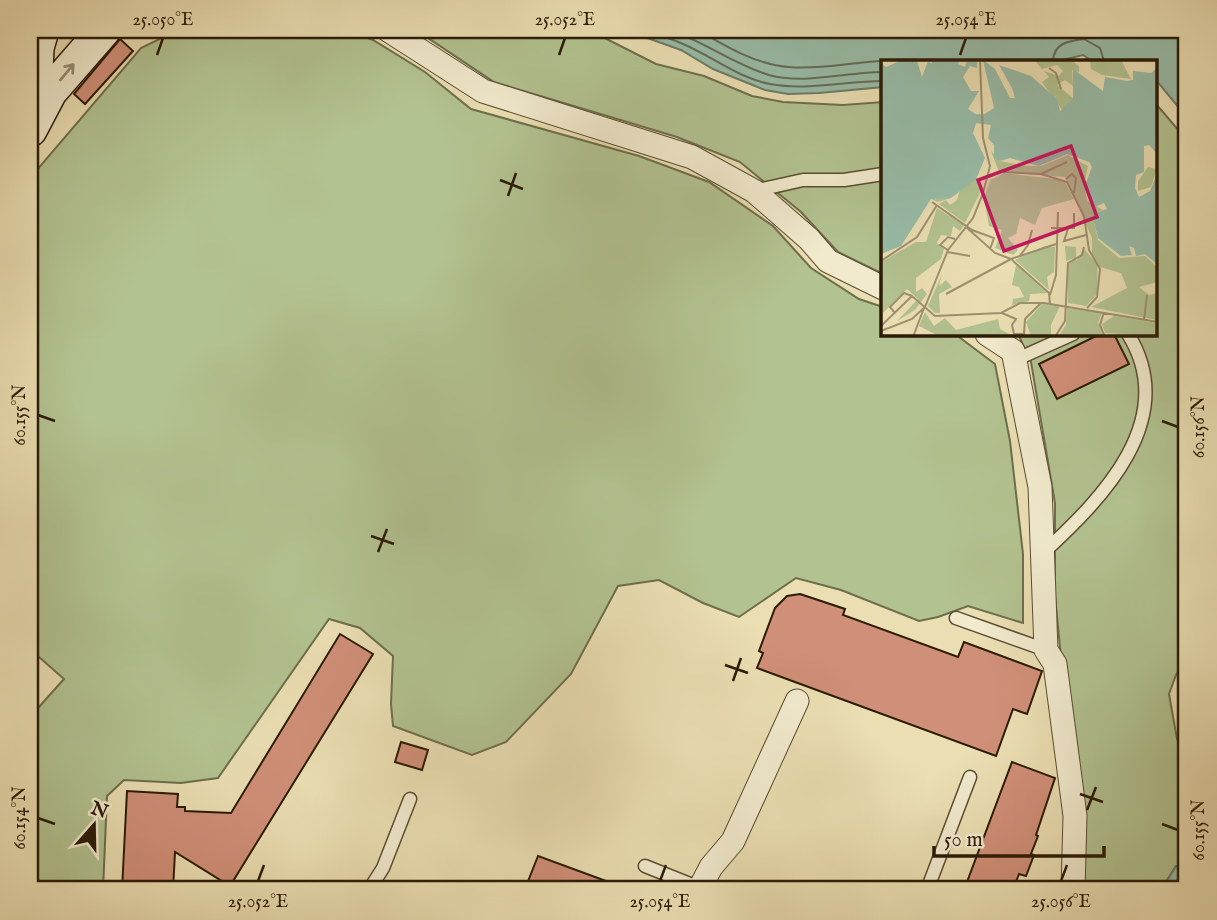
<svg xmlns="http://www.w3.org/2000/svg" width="1217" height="920" viewBox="0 0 1217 920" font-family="'IM FELL English',serif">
  <rect width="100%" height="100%" fill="#eadeb2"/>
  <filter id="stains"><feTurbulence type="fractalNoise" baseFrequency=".00286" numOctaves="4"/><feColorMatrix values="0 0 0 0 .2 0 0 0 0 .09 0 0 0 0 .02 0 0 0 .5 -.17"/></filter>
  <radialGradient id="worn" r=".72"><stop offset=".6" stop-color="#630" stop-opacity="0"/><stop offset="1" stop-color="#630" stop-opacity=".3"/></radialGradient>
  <!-- green -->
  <path fill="#b2c290" stroke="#6e6e4c" stroke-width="2" d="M178,30h170l25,10 52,32 46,37 168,47 70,26 64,44 38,42 48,31 24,8v27h72l40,30 15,77 13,113v69l-55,-17 -30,11 -19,4 -78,-31 -45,-12 -57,39 -36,-14 -44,-23 -41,6 -47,88 -65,68 -34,13 -79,-29 -2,-22 2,-48 -33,-28 -31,-9 -111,159 -37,5 -57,-3 -17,16 -4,94h-73v-173l34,-38 -34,-30v-471l111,-130z
    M416,30h173l67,34 48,12 48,20 31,6 60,3 40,-3v172l-45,-22 -37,-40 -61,-50 -63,-25 -183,-55z
    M1156,104l31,36v517l-11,18 -7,19 8,45 10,20v108l-11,-1 -15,24h-78l2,-17v-45l-24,-171 -6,-61v-93l-24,-141 -13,-28h138z"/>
  <!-- water -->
  <path fill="#98bca8" stroke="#6c7c68" stroke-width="2" d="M625,30h562v82l-8,-4 -23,-28v-19h-64l-9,-6 -25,6h-175v26l-64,6 -31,1 -23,-4 -52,-21 -32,-19z
    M1176,866l11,1v23h-26z"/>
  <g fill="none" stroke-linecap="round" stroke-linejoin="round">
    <!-- shore -->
    <path stroke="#626c58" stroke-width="2" d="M642,30c14,4 28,8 41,14 29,12 55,34 87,40 38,7 75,-3 113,-3
      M669,30c35,11 64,34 100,45 36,10 77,-3 114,-3
      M698,30c27,16 59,35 91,37 31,3 63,-5 94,-6
      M1053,61c1,-18 15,-20 31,-22l16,9 4,13"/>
  </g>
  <!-- building -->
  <path fill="#d08f78" stroke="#2b1b07" stroke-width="2" d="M120,39l13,12 -48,53 -11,-10z
    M1100,334h14l15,30 -72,35 -18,-35z
    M800,594l45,15 -2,6 115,42 6,-15 78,29 -15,43 -14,-5 -17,47 -239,-88 6,-15 -4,-2 16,-43 12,-12z
    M340,634l33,20 -143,232 -55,-34 -2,38h-51l5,-99 51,3 -1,13h8v4l46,2z
    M401,742l27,8 -6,20 -27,-8z
    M1012,762l43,16 -19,57 2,1 -7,18 3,1 -8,21 -7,-2 -6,16h-49z
    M538,856l87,32v2h-82l-16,-6z"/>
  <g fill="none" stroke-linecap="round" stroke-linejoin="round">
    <defs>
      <path id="lane" d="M754,191l49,-11h41l39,-6
        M1015,360l58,-26
        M1043,553c59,-54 138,-134 85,-219
        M956,618l90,32
        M645,866l60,24
        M369,890l14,-22 27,-69
        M927,890l43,-113"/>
      <path id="street" d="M388,30l95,61 209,66 62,34 55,48 19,22 55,27
        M987,334l26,17 27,136 6,163 9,14 20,152 -2,74
        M699,890l12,-23 22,-26 64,-140"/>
      <path id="secondary" d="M34,116l3,-68 5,-18
        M30,130l20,-38 54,-62"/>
    </defs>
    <!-- lane casing -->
    <use href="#lane" stroke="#5b4c32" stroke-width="15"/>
    <!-- street casing -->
    <use href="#street" stroke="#5b4c32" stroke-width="25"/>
    <!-- secondary casing -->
    <use href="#secondary" stroke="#2b1b07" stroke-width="36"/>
    <!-- lane -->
    <use href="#lane" stroke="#f1eacd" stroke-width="12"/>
    <!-- street -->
    <use href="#street" stroke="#f1eacd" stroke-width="23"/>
    <!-- secondary -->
    <use href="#secondary" stroke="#f1eacd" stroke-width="33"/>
  </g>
  <!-- one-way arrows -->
  <defs><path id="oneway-shaft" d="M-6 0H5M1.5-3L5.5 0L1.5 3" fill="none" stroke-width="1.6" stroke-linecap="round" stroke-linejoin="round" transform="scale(1.75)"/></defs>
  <use stroke="#988d74" href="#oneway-shaft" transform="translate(67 72) rotate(-50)"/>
  <!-- ticks -->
  <path fill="none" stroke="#2b1b07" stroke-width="2.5" d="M157,55l6,-17M559,55l6,-17M960,55l6,-17M500,180l23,9M508,196l8,-23M38,415l17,6M1162,421l16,6M371,536l23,8M378,552l9,-23M725,665l23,8M733,681l8,-23M1080,794l23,8M1087,810l9,-23M38,818l17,6M1162,824l16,6M258,881l6,-16M660,881l6,-16M1061,881l6,-16"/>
  <!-- overview -->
  <g transform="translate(881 60)">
    <rect width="276" height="276" fill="#eadeb2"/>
    <path d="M191,0l7,7v5l-7,-2 1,16 -8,-6 -8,5 16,13 -11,12 -20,-28 7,-5 -5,-6 15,5 4,-5 -6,-6 -15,4 -7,-8zM209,0h31l10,19 -29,-4 -11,-6zM110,91l9,10 26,5h15l27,-11 20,11 -4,19 3,16 16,9 -11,4 6,26 21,18 26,-2 11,10 1,16 -18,5 10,8 8,-2v27l-66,-13 36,-19 -6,-15 -21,-6 -8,-11v-18l-27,-61 -66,-5zM102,92l-7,27 5,12 -16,32 -26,-19 7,-4 4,5 7,-5 4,-14 -10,12 -13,4 -7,-3zM267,107l9,2 -6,18 -13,4v-10zM123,113l60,7 10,19 -32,9 -7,17 -15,-7 -4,16 -8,4 10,12 -5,5 -18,-7 7,-18 -13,-4 -5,-28 6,-18zM56,148l27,17 -4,6 -7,-5 -2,10 -10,-1 -4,8 7,6 -3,10 -25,19v14l6,-4 5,6 -12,16 -18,11 21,-22 -11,-10 -24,24 -2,-51 35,-20h10zM164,186l10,1 -1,25 -7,5 2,13 -34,-30zM195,187v14l8,-12 13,15 1,29 -12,13 -18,-3v-38l6,-7 -8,3 -1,-15zM135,205l31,28 -17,1 -1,7 -17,4 1,-6 11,-2 -5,-10 -7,-2zM61,214l-3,12 7,-6 6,7 -13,7 1,19h-5l-7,-7zM161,244l18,2 -9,19v11h-20l-5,-14zM186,248l35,5 -4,10 6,13 -46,1 8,-12zM44,252l9,14 11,-8 11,12 42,-11 2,10 13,7h-74l-20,-10zM233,256l43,7v13l-52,-3 -3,-9z" fill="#b2c290"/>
    <path d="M21,0l15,1 5,16 6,-16 4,3 -1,-4h29l-2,4 7,3 2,-7h10v8l-7,-2 -7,11 8,14h8l-11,18 12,8 14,-9 -11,-48 12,9 15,29h5l-3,-10 -13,-23 32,11 26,23 3,12 13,-13v-29l30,22 2,-14 22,4 6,-1v-9l18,2 6,-5v86l-8,-9 -5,1v26l-8,3 -1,13 4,9 11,-6 7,-18v91l-12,-10 -9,2 -2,-8 -5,-2 3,9 -11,1 -23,-18 -6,-24 15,-5 -3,-6 -9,4 -6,-9 -4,-13 7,-18 -3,-5 -22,-8 -28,12 -29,-8 -10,3 -6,-4v-12l-6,-7 3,-13 -15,-2 -3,10 12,25 -9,21 -25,19 -20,1 -30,47 -20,8v-191l5,4z" fill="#98bca8"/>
    <path fill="none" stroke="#98bca8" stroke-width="3.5" d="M0,56h117l76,14 84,6M161,63l64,7"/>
    <path fill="none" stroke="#9e906e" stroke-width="2" d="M168,8l7,5 5,16M122,112l38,2 26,8 17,34 5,34 11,19 -3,28 -10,11M160,114l26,-12M185,119l6,-5 4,4 -2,15M51,142l40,28 22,8 -4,11M85,167l29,26 16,6 45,-15M170,168h23v-15M187,169l-4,12 22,-6M67,190l-8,-5 8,-8 7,2M66,192l23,4M138,197l9,-12 4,-15M131,200l37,33 1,11M0,201l36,-24 20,-32M65,234l65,-35M169,235l6,-20 2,-63M223,252l-4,13 5,12M14,253l-5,-6 14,-14 8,3M121,253l14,6 -4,6 2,9h10l1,-15 16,-16M263,260l3,-25M0,266l31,-30 23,20 66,-3 19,-10h24l114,19M0,271l31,-12 13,-12 23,-57 25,-32 10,-25 7,-27 -7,-28 -3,-78M32,277l11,-29M174,277l10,-16 3,-58 14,-8 2,-8"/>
    <path fill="#c2185b" fill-opacity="0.15" stroke="#c2185b" stroke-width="3.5" d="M190,86l26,71 -93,34 -26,-71z"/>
    <rect width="276" height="276" fill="none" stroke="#2b1b07" stroke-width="3.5"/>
  </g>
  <!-- margin -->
  <rect width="1217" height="920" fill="none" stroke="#eadeb2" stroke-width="77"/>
  <!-- north arrow -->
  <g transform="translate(94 825) rotate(20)" stroke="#f1eacd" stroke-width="5" paint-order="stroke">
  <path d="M0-5L12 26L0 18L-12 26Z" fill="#2b1b07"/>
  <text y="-10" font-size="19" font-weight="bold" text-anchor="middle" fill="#2b1b07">N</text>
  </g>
  <!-- scale -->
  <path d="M934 846v10h170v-10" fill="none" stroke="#2b1b07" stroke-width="3.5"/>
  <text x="944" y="846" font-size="21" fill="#2b1b07" stroke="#f1eacd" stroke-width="5" paint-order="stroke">50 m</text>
  <rect x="38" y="38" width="1140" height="843" fill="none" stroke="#2b1b07" stroke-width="2.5"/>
  <g font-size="18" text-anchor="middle" fill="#2b1b07">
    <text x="163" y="25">25.050°E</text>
    <text x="565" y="25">25.052°E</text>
    <text x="966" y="25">25.054°E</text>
    <text transform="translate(19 415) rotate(-90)" y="6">60.155°N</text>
    <text transform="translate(1198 427) rotate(-90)" y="6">60.156°N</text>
    <text transform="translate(19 818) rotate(-90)" y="6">60.154°N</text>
    <text transform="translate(1198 830) rotate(-90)" y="6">60.155°N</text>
    <text x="258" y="907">25.052°E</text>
    <text x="660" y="907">25.054°E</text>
    <text x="1061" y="907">25.056°E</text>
  </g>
  <rect width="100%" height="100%" filter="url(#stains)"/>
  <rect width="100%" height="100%" fill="url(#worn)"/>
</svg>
